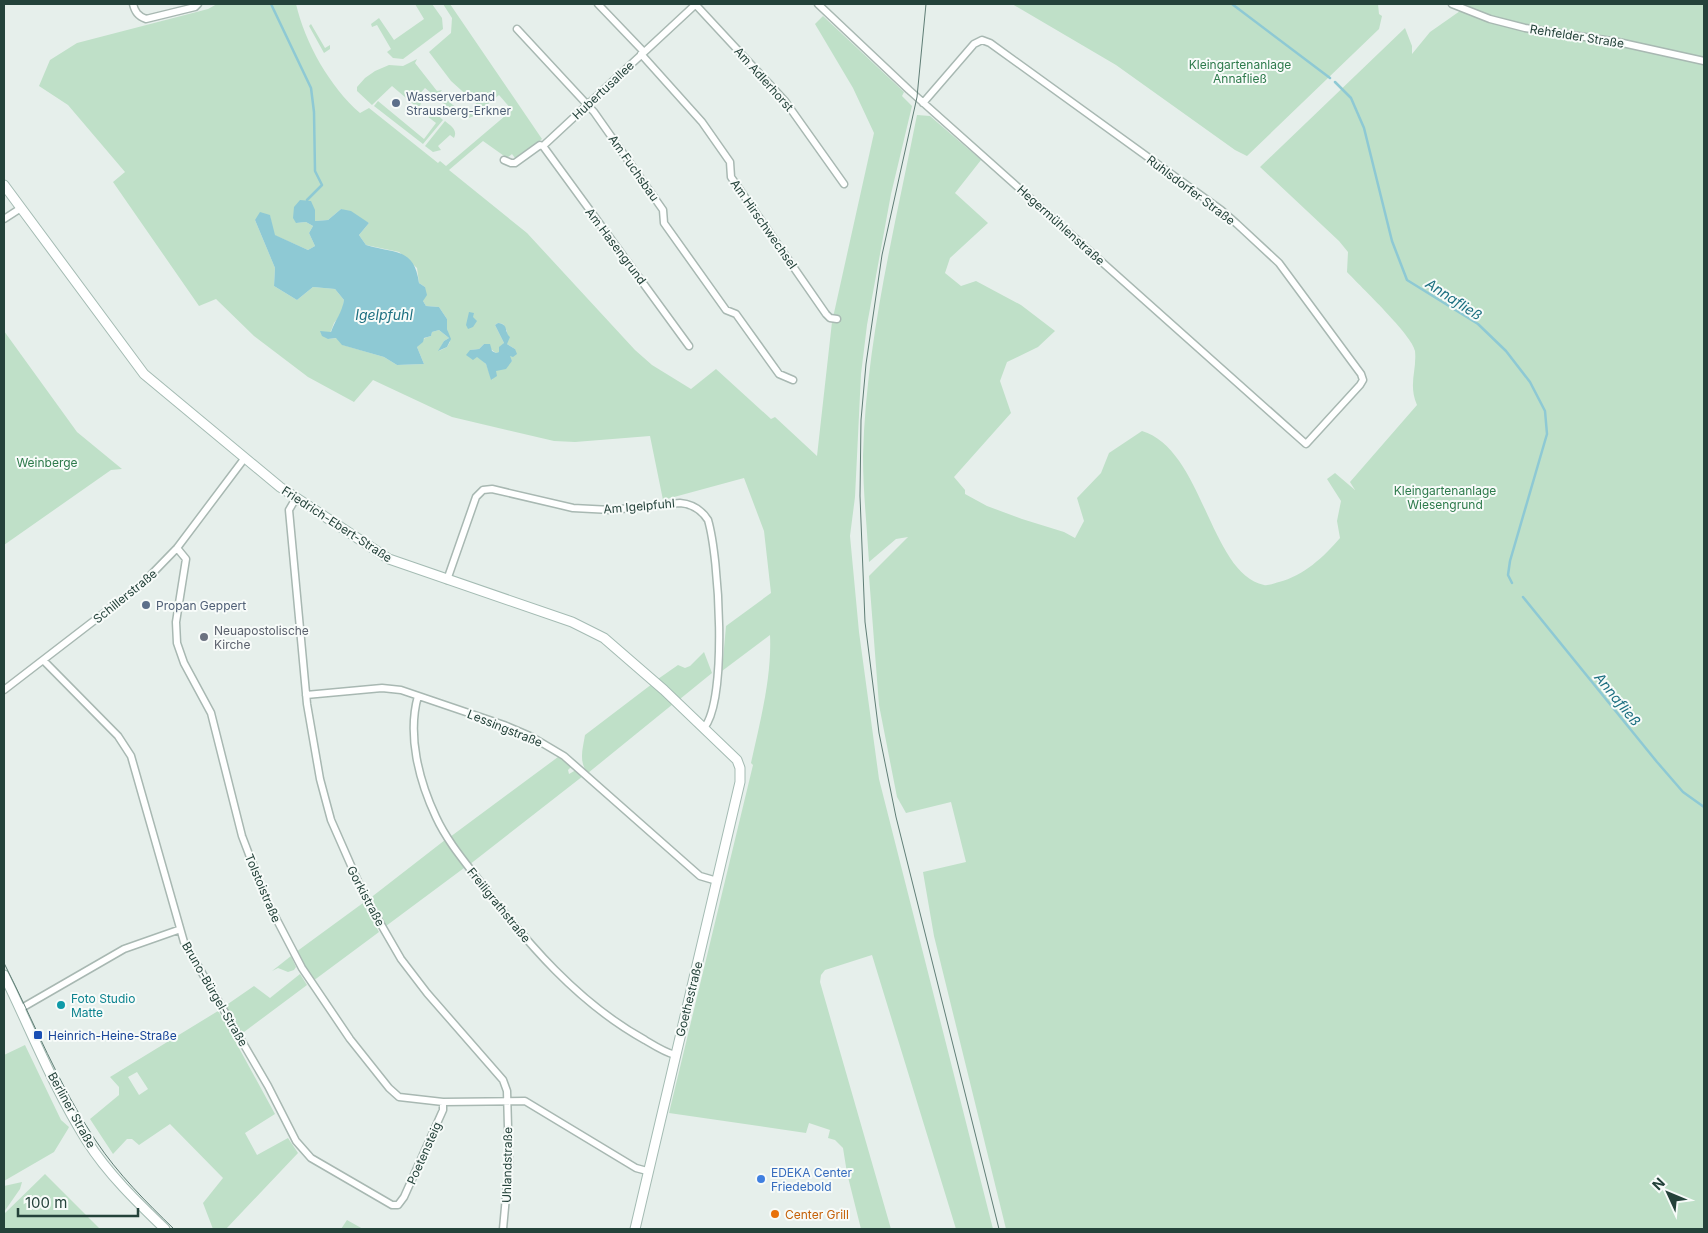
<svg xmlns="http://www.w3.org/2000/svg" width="1708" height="1233" viewBox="0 0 1708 1233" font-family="Inter,sans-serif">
  <rect width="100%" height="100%" fill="#e6efeb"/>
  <!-- green -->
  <path fill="#bfe0c8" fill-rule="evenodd" d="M217,4h79c9,39 34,83 64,109l9,-5 69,55 2,-2 6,5 66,-56 -13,-15 -17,14 -31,-28 -22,-29 22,-19 1,-15 -9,-14h7l92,135 -27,19 -3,-4 -5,4 -24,-17 -34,29 78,63 108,117 17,15 39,24 25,-20 55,50 4,-2 42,39 15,-134 42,-189 -21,-45 -38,-64 8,-8 81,76 -2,4 10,10 -21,88 -24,131 -6,49 -6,123 -5,39 9,96 20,147 114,450h-37l-84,-274 -47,15 -4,5 -1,7 71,247h-30l-14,-56 -4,-25 -8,-8 -7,-2 2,-8 -21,-7 -3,10 -137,-20 84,-348 -2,-2c9,-41 21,-86 19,-128l-48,36 4,-45 45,-33 -7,-62 -20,-53 -81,22 -13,-64 -75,6 -21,-1 -102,-24 -79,-37 -19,22 -46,-25 -54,-41 -38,-37 -17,7 -86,-124 12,-10 -57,-67 -29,-19 11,-26 27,-17 131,-34zM341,209l28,14 -10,12 7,10 33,7 18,16 2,15 6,4 -2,14 3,5 13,1 8,12v10l3,13 -3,5 -8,4 5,-10 5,-3 -10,-8 -7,2 -1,4c-7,2 -11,4 -14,11l7,17 -27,1 -13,-8 -41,-12 -6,-7 -9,1 6,-16 8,-10 2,-13 -9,-11 -22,-2 -16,13 -23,-14 1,-18 -20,-48 15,-4 4,19 34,15 7,-4 -6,-13 4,-7 -7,-4 -10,1 19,-13v11l13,-1zM498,323l5,1 4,7v13l8,5 -6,7 3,5 -17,10 -3,9 -6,-16 -16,-14 9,-1 5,-5 12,9 4,-1 4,-9 -9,-18z
    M415,4h17l10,14 1,11 -40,30 -10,-1 -6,-6 4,-3 -14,-24 -5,2 -1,-3 8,-6 15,22 30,-21z
    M1012,4h366l1,10 3,2 -3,13 -132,127 -12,-6 -119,-85z
    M1470,4h234v1225h-698l-72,-293 -11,-64 43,-10 -15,-60 -45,11 -9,-16 -18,-92 -10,-129 39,-39 -12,2 -27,23c-2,-35 -6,-70 -6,-106 3,-115 32,-229 54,-341l13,1 51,44 -26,33 33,30 -38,35 -5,15 16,13 15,-5 45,24 34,26 -17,16 -31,15 -7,19 11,32 -57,64 11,13v4l22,12 35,13 42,13 11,6 9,-17 -7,-23 24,-25 8,-20 33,-22c61,18 68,143 122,154 4,1 11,-2 15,-3 24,-6 45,-25 61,-44l-3,-17 4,-20 -14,-22 8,-6 20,17 -5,-8 67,-77c-9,-21 0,-34 -2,-54 -2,-15 -55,-65 -68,-79l1,-20 -9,-11 -79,-74 145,-139 7,18v8l18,-22z
    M311,24l14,24 5,-3v4l-6,4 -15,-27z
    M417,59l-2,4 22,28 5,-1 -6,7 -11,-9 -9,10 5,5 -2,6 -27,-23 -20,19 -15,-14v-4l8,-9 10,-7 14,-6 14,1z
    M441,95l24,20 3,-3 6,4 -8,3 -4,-1 -24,-19z
    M378,101l46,38 12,-16 -9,-7 7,-4 9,8 -20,24 -49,-38z
    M445,121c6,5 13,9 9,17l-4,-3 -12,11 3,4 -8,2 -8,-6z
    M4,331l73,101 45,37 -11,1 -107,75z
    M704,652l8,21 -32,26 -22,-20 20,-14 7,3 5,-2z
    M652,684l21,20 -85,69c-10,-11 -5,-25 -3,-38z
    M558,757l14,9 -4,4 1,4 7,-4 7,6 -114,89 -19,-28z
    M445,840l19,28 -78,58 -17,-27z
    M363,903l16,29 -66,49 -17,-29z
    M291,956l5,11 -2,3 -6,2 -10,-4 -6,3z
    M300,974l7,11 -67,50 -15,-29 29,-20 16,12z
    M218,1011l18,27 -2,1 41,75 -30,19 12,22 31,-17 10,15 -72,76h-13l-10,-26 20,-25 -53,-54 -31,21 -7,-6h-5l-14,15 -23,-35 29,-24v-8l-9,-10zM137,1072l11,17 -9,6 -11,-18z
    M25,1045l36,75 8,7 -1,2 -14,23 -50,29v-126z
    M45,1174l55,55h-96v-15z
    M22,1182l-2,7 -16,23v-26z
    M347,1220l16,9h-22z"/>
  <!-- water -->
  <path fill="#8ec9d4" d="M300,200l11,1 4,9v11l13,-1 13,-11 10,2 18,12 -10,12 7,10c29,9 48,2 53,38l6,4 2,8 -4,6 3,5 13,1 8,12v10l4,10 -4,8 -9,4 6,-10 5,-3 -10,-8 -7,2 -1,4 -7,2 -1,4 -6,5 7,17 -27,1 -13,-8 -42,-12 -6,-7 -8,1 -6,-3 -2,-5 11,1c4,-12 11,-19 13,-32l-9,-11 -22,-2 -16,13 -23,-14 1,-18 -20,-48 5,-8 10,3 5,20 33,15 7,-4 -6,-13 4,-7 -7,-4 -10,1 -3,-5 1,-11z
    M469,312l5,1 -1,4 4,4 -4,6 -5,2 -2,-4z
    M498,323c11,1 6,9 12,14l-3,7 8,5 2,5 -4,3 -3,-1 2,5 -6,8 -10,2 1,5 -6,4 -5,-16 -9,-7 -4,3 -7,-5 4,-5 9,-1 5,-5h6l2,7 4,2 3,-1v-5l5,-4 -9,-18z"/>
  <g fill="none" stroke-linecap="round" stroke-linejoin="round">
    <!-- stream -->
    <path stroke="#8ec9d4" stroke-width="2.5" d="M271,4l40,84 3,24 1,59 7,14 -15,15
      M1232,4l98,74
      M1335,82l16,16 13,30 28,113 15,39 71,44 28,27 24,31 15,29 2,23 -37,127 -2,14 4,8
      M1523,597l134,165 26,30 21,15"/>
    <defs>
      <path id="street" d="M133,4c2,8 5,12 13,15l49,-12 3,-3
        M598,4l46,48
        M695,4l90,97 59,83
        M818,4l91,86 397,354 54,-59 3,-5 -2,-6 -82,-111 -42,-39 -16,-14 -231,-167 -8,-3 -8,4 -51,59
        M1452,4l38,15 35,9 93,14 86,19
        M517,29l77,83 69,98 1,13 62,87 10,4 43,60 14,6
        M641,54l61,68 28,40 1,15 95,137 4,4 7,1
        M543,146l146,200
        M504,160l7,3h4l25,-18 3,1 153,-142
        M4,219l17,-11
        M296,498l-7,12 18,194 13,75 11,41 33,75 37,64 26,34 76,87 4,11 2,73 -6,65
        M177,548l9,11 -10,63 1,21 7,20 27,50 31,123 24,63 36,69 48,71 39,49 10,9 44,5 82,-1 111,67 11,3
        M447,580l29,-83 7,-7 9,-1 81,19 38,2 69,-7c12,1 21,6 28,17 11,37 20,179 -4,208
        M43,660l75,76 13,20 53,186 84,144 28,55 15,17 81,47h6l6,-8 39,-87v-8
        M4,690l139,-107 34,-35 67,-89
        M306,695l76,-7 19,2 103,35 28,12 32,19 136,120 17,5
        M418,696c-11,39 1,85 18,121 11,24 29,45 45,66 46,60 97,120 164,157 10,6 19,12 30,15
        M20,1009l104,-60 54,-19"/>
      <path id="secondary" d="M4,185l140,189 136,113 109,72 183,63 32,16 60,52 73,70 3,8v14l-105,447
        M4,975c27,55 50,114 83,166 21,33 50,61 78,88"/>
    </defs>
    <!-- street casing -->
    <use href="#street" stroke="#a8b8b2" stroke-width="9"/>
    <!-- secondary casing -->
    <use href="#secondary" stroke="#a4bbb3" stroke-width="11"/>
    <!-- street -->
    <use href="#street" stroke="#fff" stroke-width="6"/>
    <!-- secondary -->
    <use href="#secondary" stroke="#fff" stroke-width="9"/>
    <!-- tram -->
    <path stroke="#5f7d75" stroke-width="1" d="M926,4l-9,93 -35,158 -16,109 -5,56 -1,76 5,126 14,111 17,84 103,412
      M4,963c30,59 55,123 92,178 22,33 50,61 78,88"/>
  </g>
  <!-- markers -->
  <g fill="#5c6f8a" stroke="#f7fbf9" stroke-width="2">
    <circle cx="396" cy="103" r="5"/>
    <circle cx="146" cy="605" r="5"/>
  </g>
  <circle fill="#6b7280" stroke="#f7fbf9" stroke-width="2" cx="204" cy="637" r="5"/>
  <circle fill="#0f9aa8" stroke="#f7fbf9" stroke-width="2" cx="61" cy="1005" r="5"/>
  <rect fill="#1a4fb4" stroke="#f7fbf9" stroke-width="2" x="33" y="1030" width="10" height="10" rx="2.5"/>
  <circle fill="#3f7fe0" stroke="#f7fbf9" stroke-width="2" cx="761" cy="1179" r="5"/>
  <circle fill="#e8710a" stroke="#f7fbf9" stroke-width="2" cx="775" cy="1214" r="5"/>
  <g text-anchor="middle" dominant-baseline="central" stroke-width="4" stroke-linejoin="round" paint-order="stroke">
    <!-- street labels -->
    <g font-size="12" fill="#24423a" stroke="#f7fbf9">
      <text transform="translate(1577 36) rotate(9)">Rehfelder Straße</text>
      <text transform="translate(764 79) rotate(48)">Am Adlerhorst</text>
      <text transform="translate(603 90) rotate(-43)">Hubertusallee</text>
      <text transform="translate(634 168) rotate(55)">Am Fuchsbau</text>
      <text transform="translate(1191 190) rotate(37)">Ruhlsdorfer Straße</text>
      <text transform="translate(764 224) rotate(55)">Am Hirschwechsel</text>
      <text transform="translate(1061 225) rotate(42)">Hegermühlenstraße</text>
      <text transform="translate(616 246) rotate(53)">Am Hasengrund</text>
      <text transform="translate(639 506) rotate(-5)">Am Igelpfuhl</text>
      <text transform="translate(337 524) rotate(33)">Friedrich-Ebert-Straße</text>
      <text transform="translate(125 596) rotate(-39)">Schillerstraße</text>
      <text transform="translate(505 728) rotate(22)">Lessingstraße</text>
      <text transform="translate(263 888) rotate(67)">Tolstoistraße</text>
      <text transform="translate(366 896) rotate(62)">Gorkistraße</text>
      <text transform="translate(499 905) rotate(51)">Freiligrathstraße</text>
      <text transform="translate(215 994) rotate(60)">Bruno-Bürgel-Straße</text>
      <text transform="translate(689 999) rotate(-76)">Goethestraße</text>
      <text transform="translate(72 1110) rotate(61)">Berliner Straße</text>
      <text transform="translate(424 1153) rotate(-66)">Poetensteig</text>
      <text transform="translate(507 1165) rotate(-89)">Uhlandstraße</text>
    </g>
    <!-- park labels -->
    <g font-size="12" fill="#2d7a4b" stroke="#f7fbf9">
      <text x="1240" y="64">Kleingartenanlage<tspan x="1240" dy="14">Annafließ</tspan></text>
      <text x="47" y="462">Weinberge</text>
      <text x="1445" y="490">Kleingartenanlage<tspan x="1445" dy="14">Wiesengrund</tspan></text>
    </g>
    <!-- service labels -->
    <g font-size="12" fill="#4e5e75" stroke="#f7fbf9" text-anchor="start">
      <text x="406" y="96">Wasserverband<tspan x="406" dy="14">Strausberg-Erkner</tspan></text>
      <text x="156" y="605">Propan Geppert</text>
    </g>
    <!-- worship labels -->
    <g font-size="12" fill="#5b616d" stroke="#f7fbf9" text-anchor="start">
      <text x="214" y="630">Neuapostolische<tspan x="214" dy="14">Kirche</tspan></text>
    </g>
    <!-- culture labels -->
    <g font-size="12" fill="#0d838f" stroke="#f7fbf9" text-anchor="start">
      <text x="71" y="998">Foto Studio<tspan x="71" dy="14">Matte</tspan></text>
    </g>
    <!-- transit labels -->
    <g font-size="12" fill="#164399" stroke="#f7fbf9" text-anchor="start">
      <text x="48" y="1035">Heinrich-Heine-Straße</text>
    </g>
    <!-- shop labels -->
    <g font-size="12" fill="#366cbe" stroke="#f7fbf9" text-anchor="start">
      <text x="771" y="1172">EDEKA Center<tspan x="771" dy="14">Friedebold</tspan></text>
    </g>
    <!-- food labels -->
    <g font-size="12" fill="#c56008" stroke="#f7fbf9" text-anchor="start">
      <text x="785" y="1214">Center Grill</text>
    </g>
    <!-- water labels -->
    <g font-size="14" font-style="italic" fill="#1c6f80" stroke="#f7fbf9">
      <text transform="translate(1454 299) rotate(33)">Annafließ</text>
      <text x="384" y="314">Igelpfuhl</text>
      <text transform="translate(1618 699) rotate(51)">Annafließ</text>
    </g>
  </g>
  <!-- border -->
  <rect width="1708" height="1233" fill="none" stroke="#24423a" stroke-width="10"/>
  <!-- north arrow -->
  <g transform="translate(1668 1193) rotate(314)" stroke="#f7fbf9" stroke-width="4" paint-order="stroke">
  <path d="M0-4L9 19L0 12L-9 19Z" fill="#24423a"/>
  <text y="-8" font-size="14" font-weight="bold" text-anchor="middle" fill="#24423a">N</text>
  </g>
  <!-- scale -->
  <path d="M18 1208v8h120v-8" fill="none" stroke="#24423a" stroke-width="2.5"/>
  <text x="25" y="1208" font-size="15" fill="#24423a" stroke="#f7fbf9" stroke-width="4" paint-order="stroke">100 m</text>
</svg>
